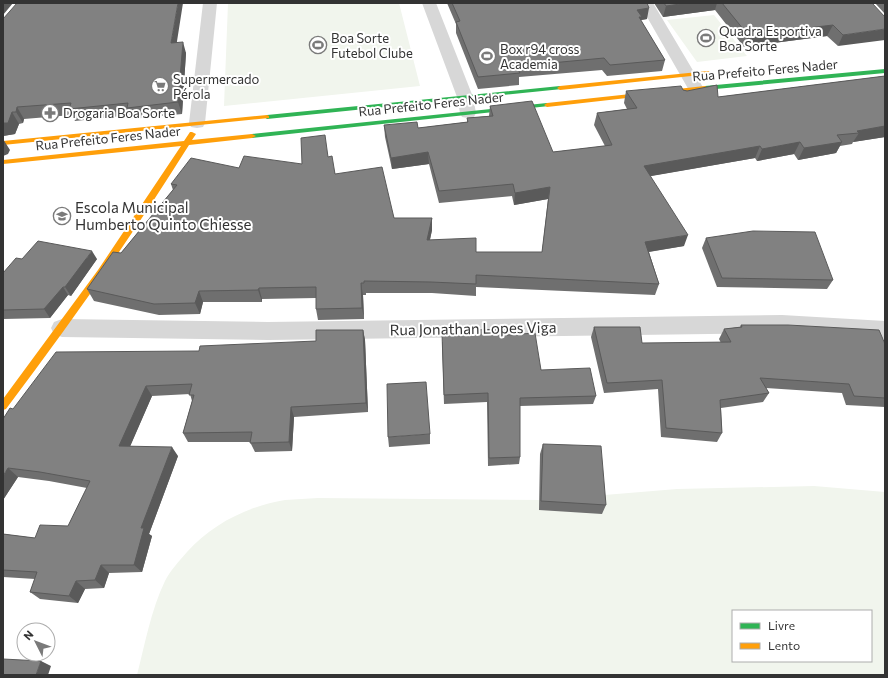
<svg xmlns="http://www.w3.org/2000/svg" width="888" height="678" viewBox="0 0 888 678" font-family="Commissioner,sans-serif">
  <rect width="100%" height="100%" fill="#fff"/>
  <!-- green -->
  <path fill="#f1f5ed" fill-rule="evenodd" d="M228,3h171l21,83 -196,20z
    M714,15l33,41 -50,6 -30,-42z
    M814,486l71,6v183h-748c8,-31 14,-65 28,-94 5,-10 14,-20 22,-29 25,-28 61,-46 98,-52 11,-1 22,-1 33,-2l226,2 133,-11zM733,611h138v50h-138z"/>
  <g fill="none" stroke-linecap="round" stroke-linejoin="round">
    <!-- street -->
    <path fill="#d7d7d7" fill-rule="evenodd" d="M203,3h14l-12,120 -2,4 -6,1 -6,-1 -2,-4z
      M422,3h14l37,94 3,16 -2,4 -6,1 -6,-1 -2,-4 -3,-16z
      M639,3h14l51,86 -2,3 -6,2 -6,-2z
      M782,315l103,6v18l-103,-6 -514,7 -206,-3 -8,-3 -3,-6 3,-6 8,-3 206,3z"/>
    <!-- fast -->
    <path fill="#30b455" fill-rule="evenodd" d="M885,69v4l-180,17 -3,-2 3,-2z
      M560,86l3,2 -1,1 -295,30 -3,-2 3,-2z
      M547,103l3,2 -1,1 -297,32 -4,-2 4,-2z"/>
    <!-- slow -->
    <path fill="#ff9f0a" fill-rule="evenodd" d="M708,71l2,1v2l-150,16 -3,-2 3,-2z
      M705,86l3,2 -1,1 -160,18 -3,-2 3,-2z
      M267,115l2,1v2l-266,27v-4z
      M190,132h2l4,2 -4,6 60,-6 4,2 -4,2 -63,7c-57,91 -118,178 -183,264l-3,1v-11l95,-129 83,-124 -178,18v-4l181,-19z"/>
  </g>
  <!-- wall -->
  <path fill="#6f6f6f" d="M447,3h200v16l-6,1v1l24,39 -3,11 -55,5 -5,-6 -83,7v8l-41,4 -22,-56v-9z
    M654,3h218l-34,43 -11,-10 -83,11 -29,-37 -52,7z
    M875,3h10v11z
    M3,19l174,23 9,11 -4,61 -50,5 -1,-4 -56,6 -3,-6 -48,4 -1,4 -4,1 -4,10 -12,2z
    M885,76v61l-32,5 -1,2 -12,2 -4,7 -38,7 -4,-6 -37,7 -2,-3 -105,18 34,70 -35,6 10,32 -4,11 -179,-8v9l-44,-3h-66v2h-3l1,24 -46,1 -2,-11v-11l-54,1v3h-59l-3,12 -41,1 -65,-14 -7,-12 34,-36 52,-63 -2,-6 68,-16 63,-4 26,-7 7,17 59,44h38v12l-2,10 46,12h66l6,-53 -34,6 -2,-9 -73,7 -10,-39 -37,5 -7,-32 -1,-12 34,3 49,-6v-4l22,-2 1,-10 63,46 52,-6 -11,-21 3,-12 30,-4 -3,-6 2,-12 57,-1 35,7z
    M706,238l127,42 -6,9 -110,-2 -15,-39z
    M22,259h75l-26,37 -3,-1 -18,23 -47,1v-46z
    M741,325l144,19v63l-39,-2 -4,-12 -76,-5 3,5 -6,9 -42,6 1,25 -5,9 -56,-5 -3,-48 -54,4 -13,-56 3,-10 48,16h79l-2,-4 5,-10 16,-2z
    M363,330l2,10 3,72 -74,5 -2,34 -37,1 -5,-10h-62l-5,-9 9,-32 -2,-7 -38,2 -22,50 48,10 -29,78 3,2 -10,36 -33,1 -5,15 -19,1 -7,14 -38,-4 -10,-7 5,-13 -32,-2v-43l32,4 33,-12 19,-38 -38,-7 -31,-4 -15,23 10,-91 186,-58 117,-10z
    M507,335l34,35 55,26 -3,8 -73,2v51l-1,7 -31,2 -1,-64 -43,2 -2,-62z
    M430,434v10l-41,3 -1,-10z
    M543,444l63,61 -4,9 -63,-4 1,-56z"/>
  <!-- shaded-wall -->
  <path fill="#5a5a5a" d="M3,3h10l-10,12z
    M178,3h5l-8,51 -4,-11z
    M687,3h30l-2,7 -52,7 3,-11z
    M649,8l-2,11 -6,1 -1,8 -3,-18z
    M833,25l-6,11 -83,11 4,-12z
    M885,29v11l-47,6 5,-11z
    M183,42l3,11 -4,61 -4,-12z
    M17,107l7,12 -1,4 -7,-11z
    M12,112l7,12 -4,10 -12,2v-13z
    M885,126v11l-32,5 6,-9 -2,-2z
    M3,139l7,11 -2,4 -5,2z
    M800,142l-6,12 -37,7 5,-12z
    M842,142l-6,11 -38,7 6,-12z
    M760,146l-5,12 -115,20 4,-12z
    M428,152l1,12 -37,5 -1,-11z
    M550,187l-2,12 -34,6 1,-12z
    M432,218v12l-5,22v-12z
    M688,235l-4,11 -43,7 4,-11z
    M92,251l5,8 -26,37 -6,-9z
    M361,283l2,12 1,24 -2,-11z
    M63,287l5,8 -18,23 -6,-9z
    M259,288l3,11v3l-4,-12z
    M199,291l4,11 -3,12 -5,-11z
    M363,330l2,10 3,72 -2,-9z
    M146,386l6,10 -26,60 -7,-10z
    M291,407l3,10 -2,34 -3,-9z
    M172,447l6,9 -29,78 3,2 -10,36 -8,-7 7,-37z
    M8,468l10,9 -15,23v-24z
    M101,565l8,8 -5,15 -9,-8z
    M76,581l9,8 -7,14 -9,-7z
    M41,661l10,5 -3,9h-12z"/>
  <!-- building -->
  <path fill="#818181" stroke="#5a5a5a" d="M17,3h161l-7,40 12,-1 -5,60 -51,6 1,-5 -59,6 2,-6 -54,4 -1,5h-4l-4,11h-5v-104z
    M452,3h195l2,5 -12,2 5,7h-3l26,43 -55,5 -6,-7 -85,8v1l-2,1 3,5 -42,4 -22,-55 4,-1z
    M664,3h23l-21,3z
    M722,3h150l13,14v12l-42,6 -10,-10 -85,10z
    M885,76v50l-28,5 2,2 -22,2 5,7 -38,6 -4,-6 -38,7 -2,-3 -116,20 44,69 -43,7 14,42 -183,-9v9l-45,-2 -67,-1v2h-3l1,25 -46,1v-22l-57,1 -1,2 -59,1 -4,12 -41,1 -67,-15 26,-37 8,1 56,-68 -6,-1 20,-26 48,10 5,-12 58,8 -1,-26 24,-3 3,22 4,-1 3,18 47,-7 12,51h38l-5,22 49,-2v14h66l8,-65 -35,6 -2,-9 -74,7 -11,-39 -37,6 -7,-33 33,-3 1,6 50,-6 -1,-4 26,-2 -3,-10 42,-5 21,51 59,-7 -15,-32 40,-5 -11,-17 55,-5 2,4 4,1 30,-6 1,12z
    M753,231l62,1 18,48 -111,-2 -16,-40z
    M38,241l54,10 -27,36h-2l-19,22 -41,1v-37l13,-15 6,1z
    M741,325h47l91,5 6,14v54l-31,-2 -5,-12 -89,-6 9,15 -49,7 2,33 -56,-5 -4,-48 -55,3 -13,-56h46l2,16 89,-1 -7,-13 18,-2z
    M506,329l1,6 28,-2 6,37 49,-2 6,28 -76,2v59l-31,1 -1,-65 -44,2 -2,-62 30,-3z
    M316,330h47l3,73 -75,4 -2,35 -39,1 2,-11 -69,1 11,-38h-5l3,-11 -46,2 -27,60 53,1 -31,81h3l-10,37h-33l-6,15 -19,1 -7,15 -39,-4 7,-20 -34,-2v-36l32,4 5,-13 28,1 22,-45 -50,-9 -32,-4 -5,8v-57l7,-11 3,1 43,-57 143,-1 1,-5 116,-5z
    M426,382l4,52 -42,3 -1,-53z
    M543,444l58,2 5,59 -65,-4z
    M3,659l38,2 -5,14h-33z"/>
  <!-- icons -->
  <defs>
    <symbol id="stadium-ring" viewBox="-11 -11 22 22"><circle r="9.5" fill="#fff" stroke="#7a7a7a" stroke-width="1.5"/><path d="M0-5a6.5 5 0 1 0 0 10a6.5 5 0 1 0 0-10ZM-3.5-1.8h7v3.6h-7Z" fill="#7a7a7a"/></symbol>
    <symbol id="supermarket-ring" viewBox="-11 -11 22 22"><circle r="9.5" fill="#fff" stroke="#7a7a7a" stroke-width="1.5"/><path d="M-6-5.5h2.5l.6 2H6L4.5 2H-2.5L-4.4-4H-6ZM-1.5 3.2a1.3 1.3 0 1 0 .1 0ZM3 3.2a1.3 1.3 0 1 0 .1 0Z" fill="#7a7a7a"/></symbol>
    <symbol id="pharmacy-ring" viewBox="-11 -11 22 22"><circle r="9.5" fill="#fff" stroke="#7a7a7a" stroke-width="1.5"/><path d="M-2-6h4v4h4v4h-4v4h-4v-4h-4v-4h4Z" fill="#7a7a7a"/></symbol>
    <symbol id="school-ring" viewBox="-11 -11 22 22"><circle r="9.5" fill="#fff" stroke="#7a7a7a" stroke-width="1.5"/><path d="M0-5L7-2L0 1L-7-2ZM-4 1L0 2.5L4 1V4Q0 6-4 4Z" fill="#7a7a7a"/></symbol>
  </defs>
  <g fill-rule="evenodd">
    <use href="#stadium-ring" x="696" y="28" width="20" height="20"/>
    <use href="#stadium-ring" x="308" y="35" width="20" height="20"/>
    <use href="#stadium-ring" x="477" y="46" width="20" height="20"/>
    <use href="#supermarket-ring" x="150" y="76" width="20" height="20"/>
    <use href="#pharmacy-ring" x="40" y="103" width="20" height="20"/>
    <use href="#school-ring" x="52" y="206" width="20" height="20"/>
  </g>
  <g text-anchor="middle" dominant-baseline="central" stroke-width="4" stroke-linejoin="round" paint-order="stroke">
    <!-- far-poi labels -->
    <g font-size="13" fill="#333" stroke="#fff" text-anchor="start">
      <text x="719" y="31">Quadra Esportiva<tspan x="719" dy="15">Boa Sorte</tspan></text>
      <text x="331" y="38">Boa Sorte<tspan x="331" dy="15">Futebol Clube</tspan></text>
      <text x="500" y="49">Box r94 cross<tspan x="500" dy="15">Academia</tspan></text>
      <text x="173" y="79">Supermercado<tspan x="173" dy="15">Pérola</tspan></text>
      <text x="63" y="113">Drogaria Boa Sorte</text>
    </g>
    <!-- far-street labels -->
    <g font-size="13" fill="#333" stroke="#fff">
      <text transform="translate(765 70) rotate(-5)">Rua Prefeito Feres Nader</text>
      <text transform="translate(431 104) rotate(-6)">Rua Prefeito Feres Nader</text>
      <text transform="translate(108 138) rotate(-6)">Rua Prefeito Feres Nader</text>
    </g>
    <!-- poi labels -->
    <g font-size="15" fill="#333" stroke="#fff" text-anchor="start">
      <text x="75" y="207">Escola Municipal<tspan x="75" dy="17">Humberto Quinto Chiesse</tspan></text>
    </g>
    <!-- street labels -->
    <g font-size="15" fill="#333" stroke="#fff">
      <text transform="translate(473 328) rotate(-1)">Rua Jonathan Lopes Viga</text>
    </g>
  </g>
  <!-- border -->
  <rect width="888" height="678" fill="none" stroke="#333333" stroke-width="8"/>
  <!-- legend -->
  <rect x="732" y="610" width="140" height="52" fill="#ffffff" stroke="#adadad"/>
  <rect x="740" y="623" width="20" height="6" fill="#30b455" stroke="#adadad"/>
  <text x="768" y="630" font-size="12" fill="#333333">Livre</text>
  <rect x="740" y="643" width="20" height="6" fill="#ff9f0a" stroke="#adadad"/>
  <text x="768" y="650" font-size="12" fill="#333333">Lento</text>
  <!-- north arrow -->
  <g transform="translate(36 642) rotate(312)"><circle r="19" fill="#ffffff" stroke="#adadad"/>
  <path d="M0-3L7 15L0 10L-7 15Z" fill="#7a7a7a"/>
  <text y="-6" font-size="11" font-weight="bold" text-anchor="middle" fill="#333333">N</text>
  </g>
</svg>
